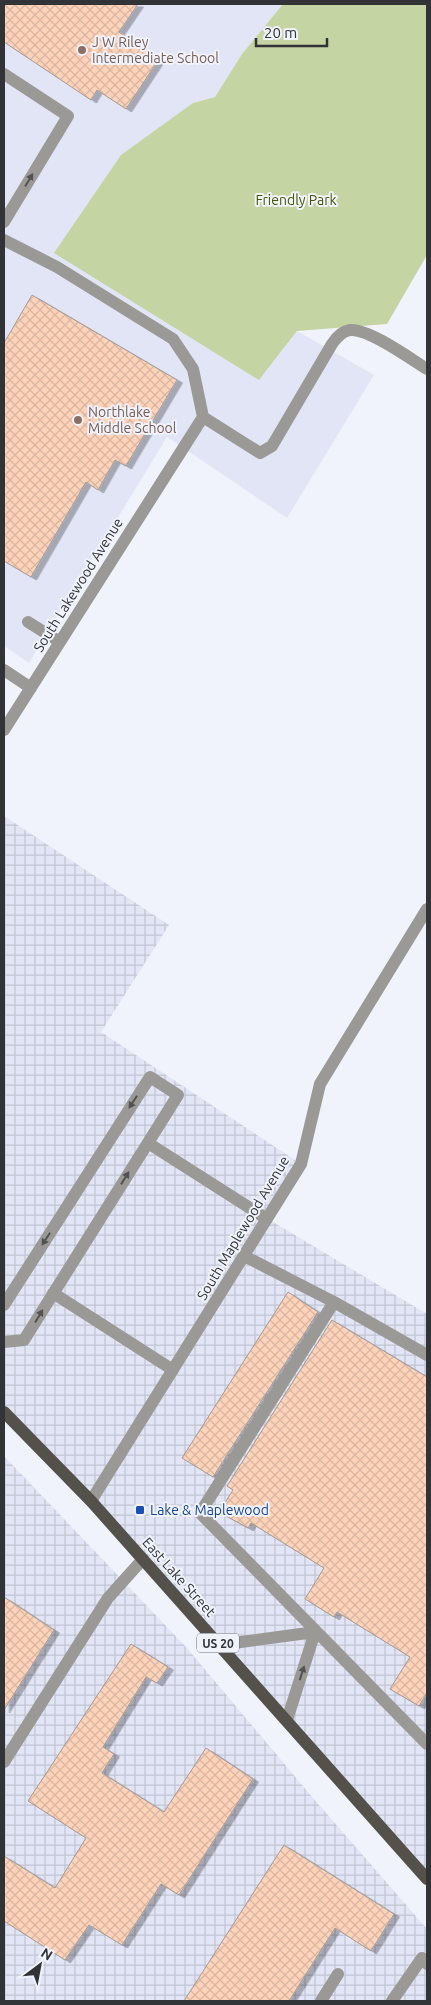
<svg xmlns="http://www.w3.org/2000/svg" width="431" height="2005" viewBox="0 0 431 2005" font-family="Ubuntu,sans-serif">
  <defs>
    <pattern id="industrial-grid" width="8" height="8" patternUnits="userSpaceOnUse" patternTransform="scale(1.25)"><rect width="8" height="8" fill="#e1e5f5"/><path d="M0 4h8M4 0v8" fill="none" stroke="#c2c5d3"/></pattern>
    <pattern id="building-cross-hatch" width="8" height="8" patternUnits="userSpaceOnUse" patternTransform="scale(1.25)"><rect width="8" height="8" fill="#fed3ba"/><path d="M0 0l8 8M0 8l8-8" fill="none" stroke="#dab6a0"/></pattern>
    <filter id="shadow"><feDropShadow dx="5.5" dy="3" stdDeviation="0" flood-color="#0004"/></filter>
  </defs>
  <rect width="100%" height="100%" fill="#f0f3fc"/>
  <!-- built -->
  <path fill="#e1e5f5" d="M4,4h279l-41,50 -27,43 -22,6 66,277 38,-49 77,44 -87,143 -120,-81 -138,226 -25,-17z"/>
  <!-- industrial -->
  <path fill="url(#industrial-grid)" d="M4,816l165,109 -68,107 200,132 -33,55 159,95v572l-336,-385 -87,-89z
    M4,1456l183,192 126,150 114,131v72h-423z"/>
  <!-- green -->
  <path fill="#c4d5a3" d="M283,4h144v251l-40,69 -90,7 -38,49 -205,-127 67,-98 72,-52 22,-6 27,-43z"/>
  <!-- building -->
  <path fill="url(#building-cross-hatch)" stroke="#a39b96" filter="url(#shadow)" d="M4,4h134l-19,28 40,27 -33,50 -29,-19 -6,10 -87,-58z
    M32,295l145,85 -51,86 -11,-6 -17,30 -12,-8 -55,95 -27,-16v-218z
    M288,1292l30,20 -105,165 -31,-19z
    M332,1320l95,57v316l-8,13 -29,-17 20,-32 -73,-45 -3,5 -29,-18 19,-31 -73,-45 -3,5 -29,-16 14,-22 -6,-4z
    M4,1597l50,33 -50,80z
    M131,1644l37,23 -11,16 -11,-6 -43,70 11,7 -12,19 62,39 42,-64 47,31 -74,116 -18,-11 -39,61 -33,-20 -24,35 -61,-39v-65l51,32 31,-50 -58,-37z
    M284,1845l110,69 -23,37 -36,-23 -46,73h-105z"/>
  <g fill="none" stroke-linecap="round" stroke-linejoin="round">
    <!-- minor -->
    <path stroke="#9b9996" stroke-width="12" d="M4,74l64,42 -64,106
      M4,240l53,27 116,72 20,30 10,48 -199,313
      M203,417l57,36 12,-7 60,-102c4,-6 11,-13 18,-14 18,-2 61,29 77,39
      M28,622l32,20
      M4,670l27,18
      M148,1143l119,76
      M244,1256l90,46 -134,211 227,231
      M53,1293l120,77
      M334,1302l93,53
      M4,1305l146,-228 28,18 -154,245 -20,2
      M91,1501l210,-337 19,-80 107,-175
      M219,1645l96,-13 -28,88
      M4,1762l104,-164 35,-39
      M321,2001l17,-27
      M392,2001l30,-43 5,6"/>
    <!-- major -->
    <path stroke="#54514b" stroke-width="12" d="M4,1412l87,89 336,378"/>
  </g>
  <!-- one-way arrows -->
  <defs><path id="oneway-solid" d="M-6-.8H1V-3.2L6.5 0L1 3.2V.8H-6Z" transform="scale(1.25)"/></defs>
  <g fill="#525253">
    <use href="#oneway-solid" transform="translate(29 180) rotate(-59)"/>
    <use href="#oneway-solid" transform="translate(133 1102) rotate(123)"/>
    <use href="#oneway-solid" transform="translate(125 1178) rotate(-58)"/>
    <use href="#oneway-solid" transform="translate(46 1239) rotate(123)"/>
    <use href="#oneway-solid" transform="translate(39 1316) rotate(-59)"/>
    <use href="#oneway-solid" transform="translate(302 1673) rotate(-72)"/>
  </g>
  <!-- markers -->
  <g fill="#8d6e63" stroke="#f0f3fc" stroke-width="2">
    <circle cx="82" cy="50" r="5"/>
    <circle cx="78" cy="420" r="5"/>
  </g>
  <rect fill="#1a4fb4" stroke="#f0f3fc" stroke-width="2" x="135" y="1505" width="10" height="10" rx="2.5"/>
  <g text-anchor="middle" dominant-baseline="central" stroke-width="4" stroke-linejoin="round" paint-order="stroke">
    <!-- shield labels -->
    <rect fill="#f0f3fc" stroke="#6b6d71" stroke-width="1" x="197" y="1633.5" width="42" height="19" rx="4"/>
    <g font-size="12" font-weight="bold" fill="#323336">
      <text x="218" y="1643">US 20</text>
    </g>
    <!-- education labels -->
    <g font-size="14" fill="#785e54" stroke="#f0f3fc" text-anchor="start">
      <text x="92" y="42">J W Riley<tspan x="92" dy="16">Intermediate School</tspan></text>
      <text x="88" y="412">Northlake<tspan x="88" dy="16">Middle School</tspan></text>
    </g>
    <!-- park labels -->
    <g font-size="14" fill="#445803" stroke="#f0f3fc">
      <text x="296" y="200">Friendly Park</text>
    </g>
    <!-- street labels -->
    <g font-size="14" fill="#323336" stroke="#f0f3fc">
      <text transform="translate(78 585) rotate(-58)">South Lakewood Avenue</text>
      <text transform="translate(243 1228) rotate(-59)">South Maplewood Avenue</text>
      <text transform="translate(179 1577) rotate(48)">East Lake Street</text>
    </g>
    <!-- transit labels -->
    <g font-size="14" fill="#164399" stroke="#f0f3fc" text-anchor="start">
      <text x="150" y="1510">Lake &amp; Maplewood</text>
    </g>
  </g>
  <!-- border -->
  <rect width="431" height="2005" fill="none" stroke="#323336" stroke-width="10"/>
  <!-- north arrow -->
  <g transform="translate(40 1965) rotate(32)" stroke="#f0f3fc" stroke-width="4" paint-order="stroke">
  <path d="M0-4L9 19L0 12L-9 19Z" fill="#323336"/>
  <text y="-8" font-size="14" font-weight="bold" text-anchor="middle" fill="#323336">N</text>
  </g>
  <!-- scale -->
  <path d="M256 38v8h71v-8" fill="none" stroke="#323336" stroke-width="2.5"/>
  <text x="264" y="38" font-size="15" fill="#323336" stroke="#f0f3fc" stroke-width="4" paint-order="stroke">20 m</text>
</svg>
